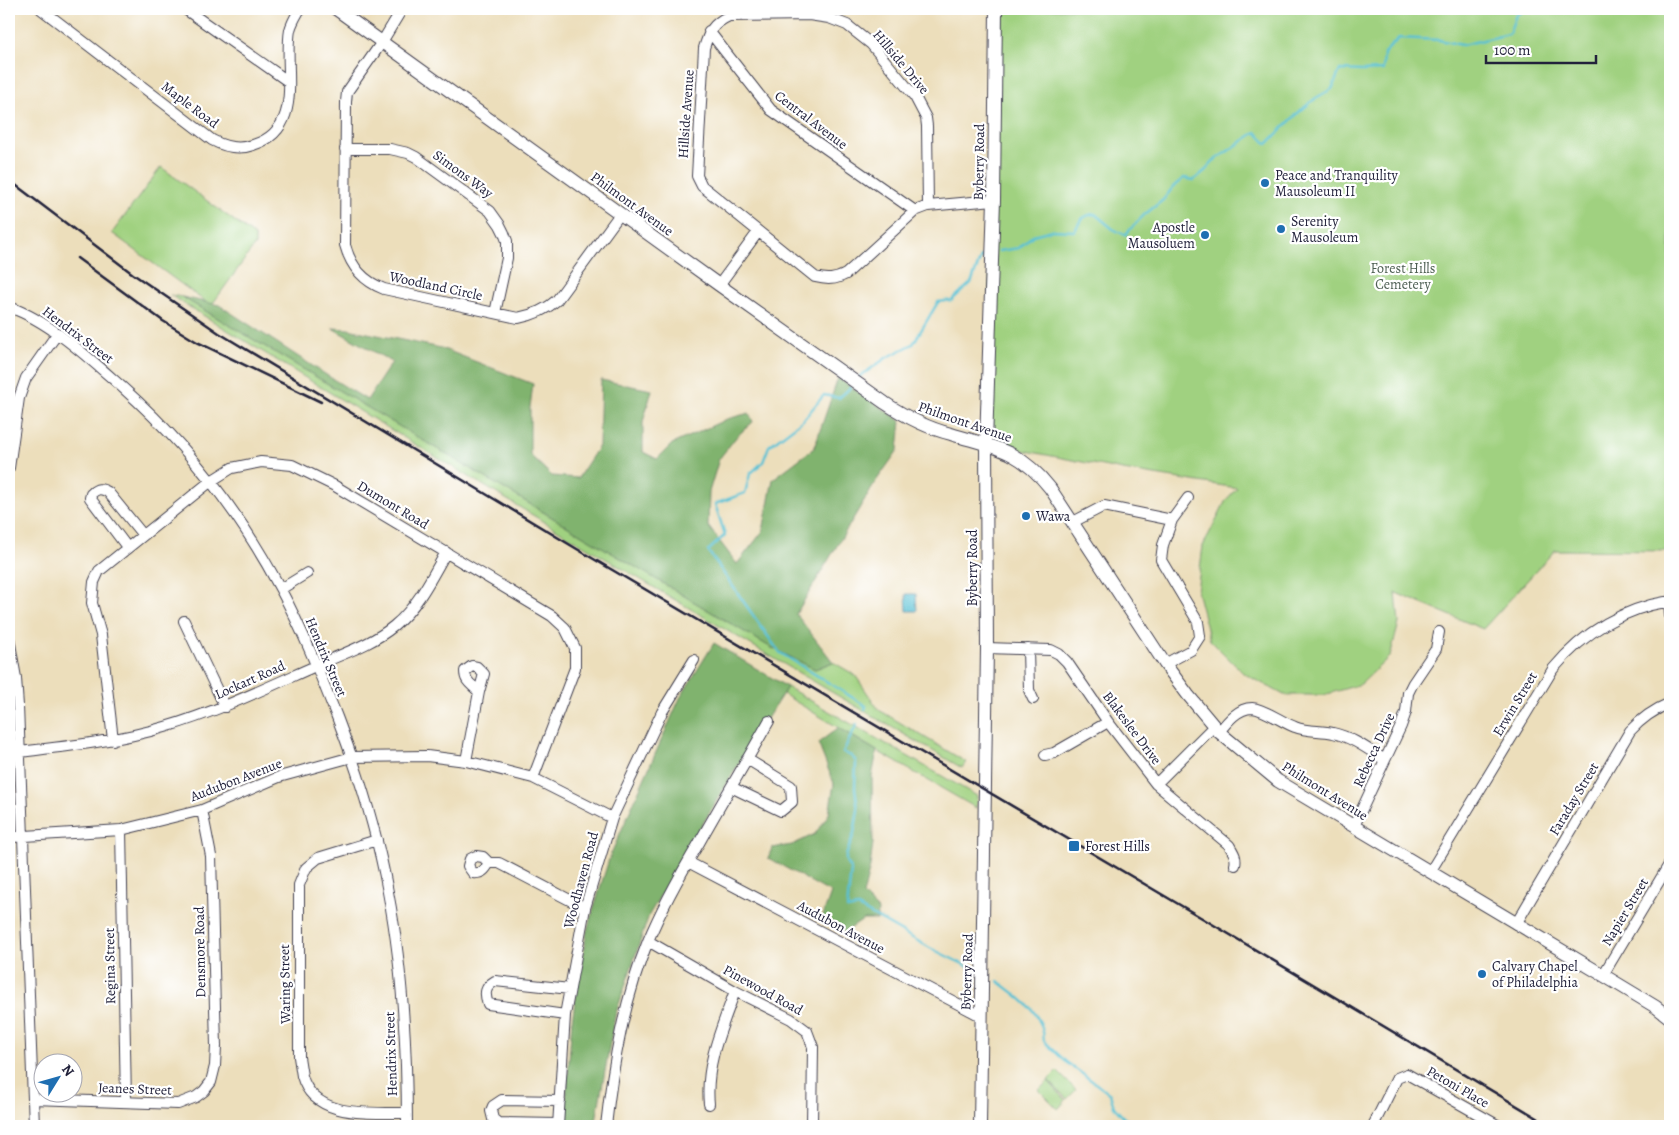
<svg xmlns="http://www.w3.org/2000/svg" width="1679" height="1135" viewBox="0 0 1679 1135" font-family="Alegreya,serif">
  <rect width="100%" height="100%" fill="#fff"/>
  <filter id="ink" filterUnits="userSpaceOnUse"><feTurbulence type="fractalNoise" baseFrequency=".02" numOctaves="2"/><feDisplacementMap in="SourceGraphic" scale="10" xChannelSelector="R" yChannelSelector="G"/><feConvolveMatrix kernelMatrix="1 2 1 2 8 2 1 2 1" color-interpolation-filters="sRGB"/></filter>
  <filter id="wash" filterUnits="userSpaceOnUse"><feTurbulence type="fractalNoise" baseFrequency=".0096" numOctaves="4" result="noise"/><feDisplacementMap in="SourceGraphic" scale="20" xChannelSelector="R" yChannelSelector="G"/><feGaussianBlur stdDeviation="1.12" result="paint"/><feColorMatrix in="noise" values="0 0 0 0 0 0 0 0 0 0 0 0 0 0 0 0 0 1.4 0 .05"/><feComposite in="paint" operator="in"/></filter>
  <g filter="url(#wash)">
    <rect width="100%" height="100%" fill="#ecdebb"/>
    <!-- green -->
    <path fill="#a0d180" stroke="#617a5e" d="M995,9h675v542l-115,-1 -72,79 -87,-36 3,30 -9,33 -29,28 -37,11h-40l-41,-22 -33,-33 -13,-49 6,-45 23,-46 11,-12 -114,-18 -137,-27z
      M161,167l94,69v9l-44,61 -99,-73z
      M170,295l12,2 588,350 45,22 18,-7 22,13 24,35 87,52 -4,6c-266,-154 -530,-312 -792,-473z
      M787,687l190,109 -1,12 -99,-57 -94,-57z
      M1057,1071l19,19 -9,9 -19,-19z
      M1048,1081l18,19 -8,9 -19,-19z"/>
    <!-- forest -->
    <path fill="#80b36e" stroke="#516a54" d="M182,297l37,8 109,71 39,24 25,-38 -60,-34 16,1 93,19 92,36 -3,23v48l22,21 26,2 21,-32 2,-66 51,10 -9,32v30l14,7 15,-15 55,-25 22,-6 4,9 -16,14 -18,23 -10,33 -1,34 29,38 26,-33 10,-52 41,-31 24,-70 63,43 -3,29 -24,34 -78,130 37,48 -18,7 -45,-22z
      M714,643l73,44 -47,74 -91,154 -34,101 -20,110h-31l8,-106 15,-90 23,-74 70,-158z
      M838,728l39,23 -5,26 1,66 -3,24 -7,28 15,15 -1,10h-14l-18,12 -24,-11 10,-28 -63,-35 4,-10 20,-3 23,-11 14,-20 5,-30 -16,-41z"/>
    <!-- water -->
    <path fill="#58c1d4" stroke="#3d7288" d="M906,594h10l1,17h-10z"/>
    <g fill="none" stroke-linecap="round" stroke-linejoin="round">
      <!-- stream -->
      <path stroke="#58c1d4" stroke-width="2.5" d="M999,251l20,-3 14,-13 19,-5 23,1c5,-11 8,-16 20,-17l18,15 12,6 19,-20 19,-15 11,-14 10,-8 10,2 13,-11 5,-7 44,-30 11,12 33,-33 16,-13 16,-9 8,-19 22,1 21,-1 1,-17 15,-15 40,2 23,5 47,-11 7,-19 11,-6
        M859,377l27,-19 27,-14 25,-42 14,-2 19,-17 10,-26 6,-3
        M851,387l-12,11 -15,-3 -21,25 -34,26 -6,16 -13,12 -5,19 -30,11 10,31 -17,16 71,101 87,54 -1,3
        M857,724l-14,28 8,4 5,5 -1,27 3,22 -4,23 -8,23v6l5,8 -4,39 11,-2 72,41 41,20
        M998,981c21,16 46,31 46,60l22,21 44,32 4,13 10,11 15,8"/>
    </g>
  </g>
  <g filter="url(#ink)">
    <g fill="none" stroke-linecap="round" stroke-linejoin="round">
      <defs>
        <path id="minor" d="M41,9l171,131c13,7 27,10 41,5 53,-16 30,-76 37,-115 2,-8 6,-14 10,-21
          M185,9l104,73
          M402,9l-20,33 -35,50 -1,10 -1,143c6,22 18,36 39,44l134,29c15,-3 28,-8 39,-18l63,-86
          M709,31l62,79 144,101
          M345,149h45l18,4 8,4 74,54 10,14 4,8 3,8v17l-12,55
          M928,206l-1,-80 -1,-8 -11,-21 -44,-53 -24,-19 -18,-7 -20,-3 -80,1c-17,8 -20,16 -25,32l-7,128 5,10 113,91c12,3 20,3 31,-3l69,-63 13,-5 66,-6
          M719,285l39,-53
          M9,307c41,14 81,52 113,80 64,57 119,127 159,203 22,41 39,84 56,127 22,57 40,115 51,175 15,77 19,156 19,234
          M9,468l10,-70 7,-20 31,-44
          M1073,522l31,-16 68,14
          M127,547l-37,-49 1,-4c6,-6 10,-6 17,-2l35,43
          M281,589l26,-16
          M1669,601l1,15
          M184,621l41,86
          M9,638l7,40 2,28 16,420
          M987,648l64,2 8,4 8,8 41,60 48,62 73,61c4,7 8,12 6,20
          M1028,649l1,41 4,9
          M1165,664l26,-14 9,-14 -2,-14 -37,-62 2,-15 9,-25 16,-22
          M1219,732c8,-10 19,-24 33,-24 13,1 31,15 43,19 12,5 26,3 38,6 19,4 36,17 52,27
          M113,740l-12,-105 -9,-32 2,-21 5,-11 112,-90 21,-13 29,-6 31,3 43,21 217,130 13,12 10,20v20l-42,110
          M20,752c49,-6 98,-11 145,-25 51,-15 99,-38 148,-60 26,-12 58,-22 81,-41 23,-19 37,-47 52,-74
          M1045,755l9,-2 54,-31
          M466,761l13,-69c-7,-8 -14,-9 -14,-21l7,-5 5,1 7,7 -5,18
          M1156,784l57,-57
          M731,787l50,24 11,-9 -1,-16 -44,-27
          M1354,826l47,-100 5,-14 2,-19 5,-10 23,-34 3,-17
          M121,830l5,272
          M9,837l112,-7 81,-20 77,-33 73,-20 75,-1 39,5 67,17 79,40
          M377,840l-59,18 -12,10 -7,17v172c1,6 2,13 3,19 12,44 71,36 105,37
          M688,862l293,154
          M489,863l-6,-6 -7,-1 -6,3 -2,7 5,7c9,1 12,-3 16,-10h10l86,45
          M1430,872l123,-203c31,-37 68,-60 117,-68
          M1516,924l114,-193c12,-13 23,-21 40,-28
          M648,941l87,50 56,28 16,12 6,16 -1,79
          M1603,975l67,-112
          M565,1015l-77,-11c-4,-11 -3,-17 7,-23l75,8
          M33,1099l145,5 18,-7 8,-6 7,-9 4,-16 1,-20 -5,-190 -9,-46
          M709,1104c-4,-40 13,-77 26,-113
          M558,1124l-60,-1 -5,-4 -2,-8 2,-5 9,-6 58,1
          M558,1126l7,-111 20,-107 27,-90 50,-106 32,-52
          M606,1126c7,-64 18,-125 42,-185 14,-34 32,-66 51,-98 23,-41 47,-81 70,-122
          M1373,1126l24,-48 10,-4 92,52"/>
        <path id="major" d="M336,9l383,276 166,118c21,14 42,25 66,31 45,14 68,15 99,54l115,176 23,31 31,37 59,49 325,194 53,32 14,11
          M980,1126l7,-478 -1,-205 8,-243 2,-191"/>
      </defs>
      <!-- minor casing -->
      <use href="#minor" stroke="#403e4e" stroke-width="12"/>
      <!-- major casing -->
      <use href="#major" stroke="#403e4e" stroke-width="14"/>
      <!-- minor -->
      <use href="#minor" stroke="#fff" stroke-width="10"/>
      <!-- major -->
      <use href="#major" stroke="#fff" stroke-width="12"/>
      <!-- rail -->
      <path stroke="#22223b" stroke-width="2.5" d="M9,180l124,94 86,59 373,225 610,360 349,208
        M77,258l86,63 34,21 124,60"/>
    </g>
  </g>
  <!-- markers -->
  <g fill="#1f6fb2" stroke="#fff" stroke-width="2">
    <circle cx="1265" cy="183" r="5"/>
    <circle cx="1281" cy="229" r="5"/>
    <circle cx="1205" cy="235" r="5"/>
    <circle cx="1026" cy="516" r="5"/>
    <rect x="1068" y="840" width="12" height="12" rx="2.5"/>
    <circle cx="1482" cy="974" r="5"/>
  </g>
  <g text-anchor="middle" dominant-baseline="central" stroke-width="4.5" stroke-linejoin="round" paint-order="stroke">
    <!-- street labels -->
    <g font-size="14" fill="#22223b" stroke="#fff">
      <text transform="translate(901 62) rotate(50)">Hillside Drive</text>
      <text transform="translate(190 105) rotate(37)">Maple Road</text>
      <text transform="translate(686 114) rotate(-86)">Hillside Avenue</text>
      <text transform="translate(811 120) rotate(37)">Central Avenue</text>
      <text transform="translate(979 162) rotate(-89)">Byberry Road</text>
      <text transform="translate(463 174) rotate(36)">Simons Way</text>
      <text transform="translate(632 204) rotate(36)">Philmont Avenue</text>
      <text transform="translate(436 286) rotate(12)">Woodland Circle</text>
      <text transform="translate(78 335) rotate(37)">Hendrix Street</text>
      <text transform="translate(965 422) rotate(19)">Philmont Avenue</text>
      <text transform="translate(393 505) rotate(31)">Dumont Road</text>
      <text transform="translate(972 568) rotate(-90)">Byberry Road</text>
      <text transform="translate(326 657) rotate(67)">Hendrix Street</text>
      <text transform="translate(250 680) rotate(-24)">Lockart Road</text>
      <text transform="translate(1515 704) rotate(-59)">Erwin Street</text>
      <text transform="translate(1132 728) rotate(53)">Blakeslee Drive</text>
      <text transform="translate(1374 750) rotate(-65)">Rebecca Drive</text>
      <text transform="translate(236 780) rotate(-21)">Audubon Avenue</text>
      <text transform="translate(1325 791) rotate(32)">Philmont Avenue</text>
      <text transform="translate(1574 799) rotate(-59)">Faraday Street</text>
      <text transform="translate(581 880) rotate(-75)">Woodhaven Road</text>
      <text transform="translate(1625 912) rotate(-59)">Napier Street</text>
      <text transform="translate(841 927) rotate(28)">Audubon Avenue</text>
      <text transform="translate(200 952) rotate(-91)">Densmore Road</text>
      <text transform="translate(110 966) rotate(-91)">Regina Street</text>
      <text transform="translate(967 972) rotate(-88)">Byberry Road</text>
      <text transform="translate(285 984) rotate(-91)">Waring Street</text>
      <text transform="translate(763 990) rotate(29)">Pinewood Road</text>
      <text transform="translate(391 1054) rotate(-92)">Hendrix Street</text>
      <text transform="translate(1458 1087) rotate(30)">Petoni Place</text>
      <text transform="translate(135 1089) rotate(2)">Jeanes Street</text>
    </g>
    <!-- poi labels -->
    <g font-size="14" fill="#22223b" stroke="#fff" text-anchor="start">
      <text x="1275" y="175">Peace and Tranquility<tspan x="1275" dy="16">Mausoleum II</tspan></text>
      <text x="1291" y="221">Serenity<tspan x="1291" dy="16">Mausoleum</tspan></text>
      <text x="1195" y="227" text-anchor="end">Apostle<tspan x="1195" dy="16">Mausoluem</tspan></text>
      <text x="1036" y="516">Wawa</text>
      <text x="1085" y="846">Forest Hills</text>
      <text x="1492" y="966">Calvary Chapel<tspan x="1492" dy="16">of Philadelphia</tspan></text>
    </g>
    <!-- park labels -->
    <g font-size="14" fill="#4e5f53" stroke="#fff">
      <text x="1403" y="268">Forest Hills<tspan x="1403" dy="16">Cemetery</tspan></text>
    </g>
  </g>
  <!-- margin -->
  <rect width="1679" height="1135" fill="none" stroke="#fff" stroke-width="30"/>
  <!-- north arrow -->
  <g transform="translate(58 1078) rotate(53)"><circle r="24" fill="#ffffff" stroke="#a7a7b1"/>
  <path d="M0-4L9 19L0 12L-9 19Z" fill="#1f6fb2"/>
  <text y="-8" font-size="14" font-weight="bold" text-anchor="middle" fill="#22223b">N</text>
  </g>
  <!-- scale -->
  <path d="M1486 55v8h110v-8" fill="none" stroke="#22223b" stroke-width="2.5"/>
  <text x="1494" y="55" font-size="15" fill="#22223b" stroke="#ffffff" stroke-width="4" paint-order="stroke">100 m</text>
</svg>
